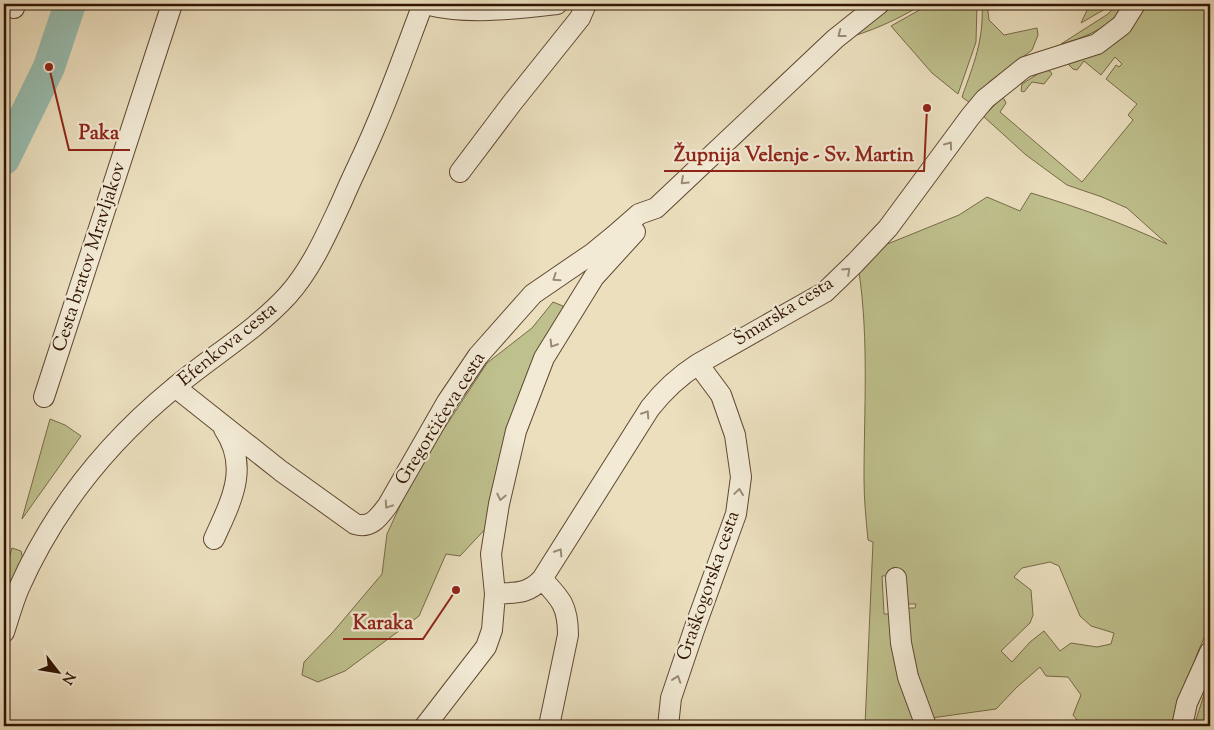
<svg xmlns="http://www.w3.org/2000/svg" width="1214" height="730" viewBox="0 0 1214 730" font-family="'Sorts Mill Goudy',serif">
  <rect width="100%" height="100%" fill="#ebdfbe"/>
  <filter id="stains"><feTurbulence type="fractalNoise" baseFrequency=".004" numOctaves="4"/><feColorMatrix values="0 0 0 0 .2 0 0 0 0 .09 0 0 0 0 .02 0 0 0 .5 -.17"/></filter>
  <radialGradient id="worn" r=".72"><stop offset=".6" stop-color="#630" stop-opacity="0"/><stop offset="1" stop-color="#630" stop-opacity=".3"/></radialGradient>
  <!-- green -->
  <path fill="#bec08d" stroke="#786a48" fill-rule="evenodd" d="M888,4h35c-26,16 -53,28 -83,36z
    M930,4h47l-1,38 -18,52 -26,-21 -41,-47z
    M982,4h5l2,16 15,15 33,-7 1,7 -6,15 -43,32 -19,21 -8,-6c12,-34 22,-57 20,-93z
    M1090,4h19l-4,5 -24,14z
    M1117,4h9c-16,23 -39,33 -65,40l47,-30z
    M1145,4h65v623c-17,29 -26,66 -33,99h-95l-9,-11 8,-20 -13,-18 -22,-1 -6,-9 -23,20 -21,22 -65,9 -7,-14 -21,-96h12l1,-4h-13l-2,-29 -19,1 2,38h11l22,112h-52l8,-184 -5,-2c-2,-20 -4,-41 -4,-61 0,-69 5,-138 -5,-207l21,-25 79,-32 28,-18 33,14 11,-18c46,14 92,30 136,51l-40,-36 -25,-11 -35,-12 -41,-30 -44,-40 4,-4h3l12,-13 3,1 2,4 -6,9 82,70 51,-62 -5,-5 9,-11 -31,-25 10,-14 3,2 3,-3 -7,-7 -14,18 -17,-14 -7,9 -4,-1 -4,-4 1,-3 69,-46zM1050,562l9,4 21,50 11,10 23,7 -3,11 -14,3 -26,-4 -11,8 -16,-20 -14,11 -18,20 -11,-11 29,-28 3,-8 -2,-25 -17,-13 8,-9z
    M1044,70l6,1 2,3 -8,10 -12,-2 -8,10 -3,-1 1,-7z
    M553,302l10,4v8l-74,211 -29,31 -14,-2 -27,62 -74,55 -27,11 -16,-7 2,-13 29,-30 49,-58 5,-40 28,-61 72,-110 45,-35z
    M50,419l15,6 16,11 -59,83z
    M12,548l9,3 2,9 -19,47v-32z
    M1210,676v50h-16z"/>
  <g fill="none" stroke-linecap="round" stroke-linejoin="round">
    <!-- river -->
    <path stroke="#98bdb0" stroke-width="32" d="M4,159l45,-92 21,-63"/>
    <defs>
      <path id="minor" d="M425,4c43,11 89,5 132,0
        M14,8l1,-4
        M460,172l52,-69 68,-85 6,-14
        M175,387l106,84 74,53c16,5 24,-7 33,-19l59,-103 31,-46 55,-62 60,-41 22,-18 24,-21 17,-6 179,-169 44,-35
        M44,397l128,-393
        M214,539c17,-38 36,-71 10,-110
        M896,578l5,65 7,34 18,49
        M542,579c19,20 26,27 26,56l-19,91
        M495,594c20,-2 32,1 47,-15l108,-171c14,-18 28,-31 48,-44l127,-72 30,-29 33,-35 82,-111 15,-18 40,-32 72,-23 25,-19 13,-21
        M4,632c5,-15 9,-30 15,-44 35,-79 89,-146 155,-200 38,-32 81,-57 114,-93 24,-27 39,-62 54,-94 10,-24 22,-47 32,-71 18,-41 33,-84 49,-126
        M425,726l61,-79 6,-17 3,-36 -4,-40 8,-50 17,-73 28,-73 50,-81 41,-45
        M668,726l3,-28 23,-68 42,-116 5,-37 -6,-42 -14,-40 -23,-31
        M1182,726l5,-23 23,-51"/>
    </defs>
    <!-- minor casing -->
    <use href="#minor" stroke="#604832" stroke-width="22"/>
    <!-- minor -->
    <use href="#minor" stroke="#f2ead5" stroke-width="20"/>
  </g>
  <!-- one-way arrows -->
  <defs><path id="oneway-chevron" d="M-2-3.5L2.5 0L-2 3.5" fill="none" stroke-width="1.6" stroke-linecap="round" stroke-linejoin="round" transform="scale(1.25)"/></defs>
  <g stroke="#9b8a76">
    <use href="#oneway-chevron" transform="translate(841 34) rotate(142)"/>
    <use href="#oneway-chevron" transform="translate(949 145) rotate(-54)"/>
    <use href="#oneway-chevron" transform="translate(684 181) rotate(137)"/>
    <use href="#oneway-chevron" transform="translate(847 271) rotate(-43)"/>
    <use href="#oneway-chevron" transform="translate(556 278) rotate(146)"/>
    <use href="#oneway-chevron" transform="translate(553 344) rotate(122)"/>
    <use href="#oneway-chevron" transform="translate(646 414) rotate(-57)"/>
    <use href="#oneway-chevron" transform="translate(739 492) rotate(-82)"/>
    <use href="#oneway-chevron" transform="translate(501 497) rotate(103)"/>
    <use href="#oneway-chevron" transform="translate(388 505) rotate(124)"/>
    <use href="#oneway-chevron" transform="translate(559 552) rotate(-58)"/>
    <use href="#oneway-chevron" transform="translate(677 679) rotate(-71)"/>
  </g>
  <g text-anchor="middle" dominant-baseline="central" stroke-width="4.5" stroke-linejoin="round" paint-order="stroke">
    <!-- street labels -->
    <g font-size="19" fill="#311503" stroke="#f2ead5">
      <text transform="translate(90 257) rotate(-72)">Cesta bratov Mravljakov</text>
      <text transform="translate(784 312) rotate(-32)">Šmarska cesta</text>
      <text transform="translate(228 345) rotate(-39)">Efenkova cesta</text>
      <text transform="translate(441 419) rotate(-58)">Gregorčičeva cesta</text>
      <text transform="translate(709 586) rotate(-71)">Graškogorska cesta</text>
    </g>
  </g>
  <!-- callouts -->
  <path fill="none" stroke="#8f2418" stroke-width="2" d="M49 67L69 150H130M927 108L924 171H664M456 590L423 639H343"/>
  <g fill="#8f2418" stroke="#f2ead5" stroke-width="2">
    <circle cx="49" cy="67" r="5"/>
    <circle cx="927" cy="108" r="5"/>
    <circle cx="456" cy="590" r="5"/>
  </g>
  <g font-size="20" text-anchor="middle" font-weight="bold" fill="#8f2418" stroke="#f2ead5" stroke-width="4.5" stroke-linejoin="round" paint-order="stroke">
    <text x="99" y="139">Paka</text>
    <text x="794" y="161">Župnija Velenje - Sv. Martin</text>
    <text x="383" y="629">Karaka</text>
  </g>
  <!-- margin -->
  <rect width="1214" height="730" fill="none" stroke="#ebdfbe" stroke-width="20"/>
  <rect x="5" y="5" width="1204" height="720" fill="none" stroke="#311503" stroke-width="2.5"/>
  <rect x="10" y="10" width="1194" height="710" fill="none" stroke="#311503"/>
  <!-- north arrow -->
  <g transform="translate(58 672) rotate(121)" stroke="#f2ead5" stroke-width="4" paint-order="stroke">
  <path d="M0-4L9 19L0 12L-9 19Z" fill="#311503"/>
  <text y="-8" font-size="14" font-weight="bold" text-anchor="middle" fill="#311503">N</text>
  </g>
  <rect width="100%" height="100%" filter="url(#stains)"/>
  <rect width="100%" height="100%" fill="url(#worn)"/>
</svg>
